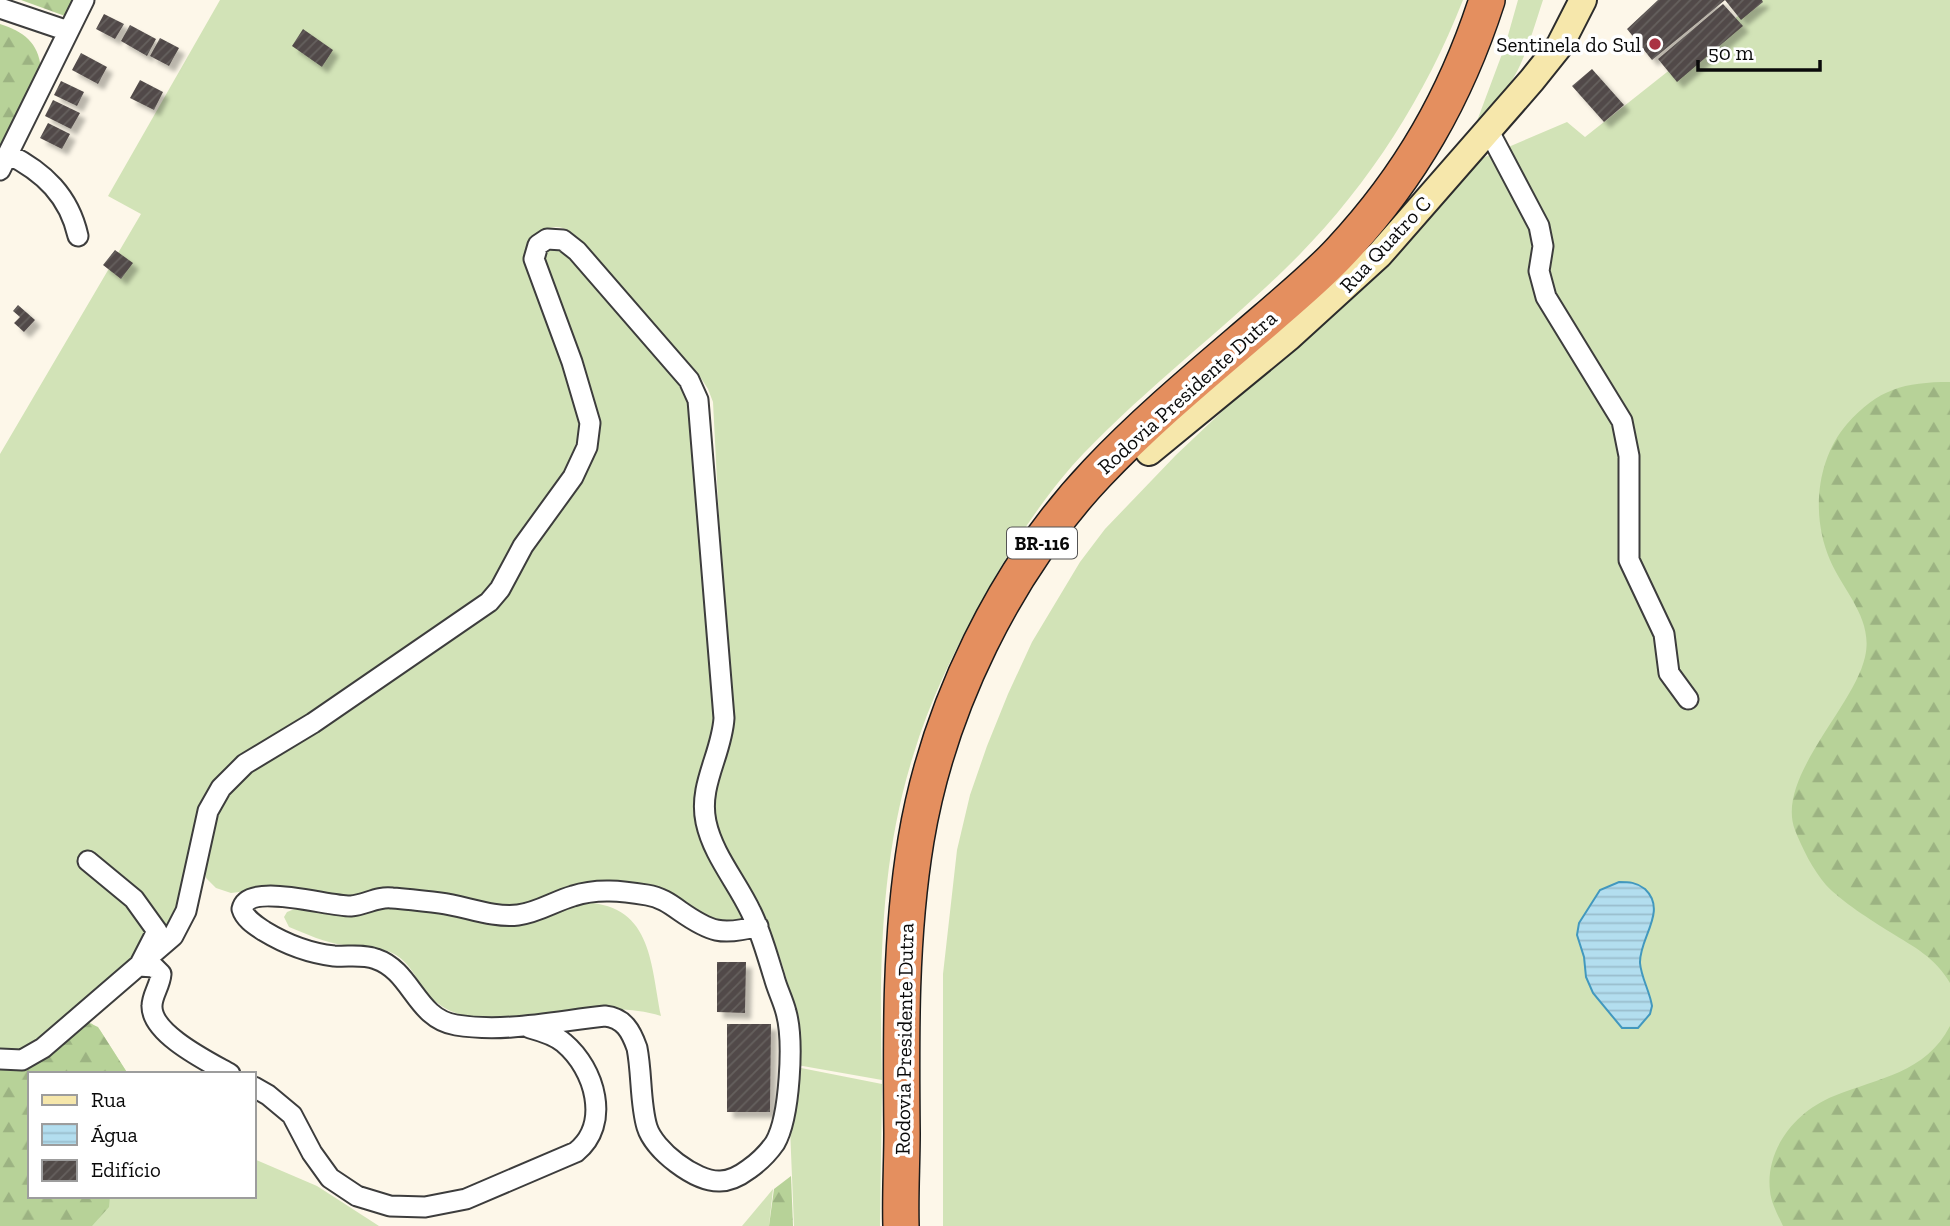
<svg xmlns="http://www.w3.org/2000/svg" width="1950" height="1226" viewBox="0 0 1950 1226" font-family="'Zilla Slab',serif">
  <defs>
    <pattern id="forest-firs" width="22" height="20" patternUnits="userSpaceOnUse" patternTransform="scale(1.75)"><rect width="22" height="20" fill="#b7d298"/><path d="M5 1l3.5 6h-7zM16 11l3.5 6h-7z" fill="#9cb382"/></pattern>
    <pattern id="water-rules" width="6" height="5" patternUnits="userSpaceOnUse" patternTransform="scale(1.75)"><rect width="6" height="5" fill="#b3deef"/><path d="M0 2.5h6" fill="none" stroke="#99bdcc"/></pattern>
    <pattern id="building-hatch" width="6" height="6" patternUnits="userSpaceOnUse" patternTransform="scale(1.75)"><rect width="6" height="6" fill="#514a48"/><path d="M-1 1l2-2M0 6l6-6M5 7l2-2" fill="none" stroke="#65605e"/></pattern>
    <filter id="shadow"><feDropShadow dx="6" dy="6" stdDeviation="2" flood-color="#0004"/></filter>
  </defs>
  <rect width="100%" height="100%" fill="#fdf7e9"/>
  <!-- grass -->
  <path fill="#d2e3b7" d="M220,0h1243c-40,102 -100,194 -179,270 -69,67 -147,125 -212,196 -35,40 -67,91 -92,138 -27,49 -51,99 -67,152 -33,105 -34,215 -31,324l-85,-15c1,-67 -16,-116 -48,-174 -13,-25 -28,-45 -37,-72l14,-162 -13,-255 -5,-13 -11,-17 -126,-140c-14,-9 -24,-5 -37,5l42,159 4,35 -11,32 -78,123 -14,17 -247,168 -51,135 -8,18 -11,14 -134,113 -26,1v-598l141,-240 -33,-18z
    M1518,0h25c-17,51 -23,84 -66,121l28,-75z
    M1758,0h192v1226h-1007v-252l14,-124 13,-55 17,-49 21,-52 24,-52 48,-80 25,-33 71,-74 75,-71 227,-224 89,-38 18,15z
    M556,247l10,6c42,45 95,94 122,149l29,315 -19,71 54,136 -33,3 -50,-33 -141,14 -173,-9 -100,-9 -24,3 -15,-5 -10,-10 -2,-8 3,-39 29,-53 228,-153 126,-174 -47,-193 5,-8z
    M579,902c73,1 71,58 82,114 -61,-19 -123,11 -185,2 -25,-4 -43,-13 -56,-35 -7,-11 -13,-21 -24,-28 -18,-10 -33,-7 -52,-10 -19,-2 -37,-11 -55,-18l-5,-10 3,-5 10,-4 88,-3 60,8 57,12 14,-1z
    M91,1023l9,7 28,44h-98v122h224v-37l63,27 62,40h-379l4,-161z
    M796,1067l86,17 -2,142h-86l-4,-98z
    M773,1189l-4,37h-27z"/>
  <!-- forest -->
  <path fill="url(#forest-firs)" d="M21,0h52l-8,16z
    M0,24c24,8 38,18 41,44l-41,89z
    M1950,382v601c-15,-26 -36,-36 -60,-51 -19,-12 -48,-30 -64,-47 -13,-15 -24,-37 -31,-55 -20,-52 59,-123 70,-173 9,-38 -22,-66 -35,-97 -19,-44 -14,-100 17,-136 31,-35 57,-42 103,-42z
    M87,1022l11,5 30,47h-98v122h80l-1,11 -17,19h-92v-162z
    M1950,1026v200h-167c-5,-11 -12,-23 -13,-35 -5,-42 26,-80 64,-95 44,-18 92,-23 116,-70z
    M791,1176l2,50h-24l5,-37z"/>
  <!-- water -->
  <path fill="url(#water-rules)" stroke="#4298be" stroke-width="2" d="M1619,882c10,0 17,0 26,7 23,22 -6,49 -5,74 1,14 10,29 12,43l-2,8 -12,14h-16l-29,-35 -7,-16 -2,-20 -7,-22 2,-12 21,-33z"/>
  <!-- building -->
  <path fill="url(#building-hatch)" filter="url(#shadow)" d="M1658,0h104l1,2 -22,18 -16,-20 -73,60 -25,-31z
    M1723,4l20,22 -66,56 -19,-23z
    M104,14l20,10 -9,15 -19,-10z
    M130,25l26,14 -9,17 -26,-15z
    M303,29l30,21 -11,17 -30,-21z
    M160,38l19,10 -10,18 -19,-10z
    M81,53l26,14 -9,17 -26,-14z
    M1592,69l32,36 -20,17 -32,-36z
    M140,80l23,12 -9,18 -24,-12z
    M61,81l23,11 -7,14 -23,-11z
    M53,100l27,13 -9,16 -26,-13z
    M48,123l22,11 -8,15 -22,-11z
    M115,250l18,13 -12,16 -18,-14z
    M18,305l17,15 -11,12 -10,-9 6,-6 -7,-6z
    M717,962h29l-1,51 -28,-1z
    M727,1024h44l-1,88h-43z"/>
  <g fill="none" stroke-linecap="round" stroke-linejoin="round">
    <defs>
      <path id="street" d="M0,8l68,23
        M1492,137l47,89 4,20 -4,25 7,26 76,124 7,35v104l35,74 5,39 19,26
        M8,154c36,18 61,42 70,82
        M0,170l84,-170
        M88,861l46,38 23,32 -18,35 15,1 7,7c-1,12 -9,21 -9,32 -1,28 57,56 78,68
        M0,1059l22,1 21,-12 130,-112 13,-25 22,-100 13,-23 24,-24 68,-41 176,-121 11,-13 23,-43 50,-69 14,-30 3,-24 -18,-61 -38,-103 4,-14 9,-6 16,1 14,11 112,129 9,20 26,318c-2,36 -26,67 -18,104 7,33 31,60 45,90 10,20 16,43 23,65 3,12 9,23 12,35 8,28 4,105 -11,131 -7,10 -16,19 -26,26 -8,6 -18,12 -29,12 -25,1 -66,-31 -73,-54 -7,-23 -5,-54 -10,-79 -6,-17 -13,-30 -32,-32 -48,5 -100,17 -149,9 -40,-6 -44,-54 -80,-66 -13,-5 -28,-2 -42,-3 -26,-3 -47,-11 -70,-25 -9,-6 -19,-12 -22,-22 6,-28 87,-2 109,-3 14,-1 27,-10 41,-8 16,1 32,3 48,5 25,3 52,15 78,12 19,-2 37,-14 55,-19 24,-8 49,-5 74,-1 13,2 22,8 33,16 30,21 42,25 78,15
        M254,1087l14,8 24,20 20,38 18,25 27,18 33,10 35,1 41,-8 110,-47c35,-28 19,-83 -12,-109 -9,-8 -23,-12 -34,-15"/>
      <path id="secondary" d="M1149,452l140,-115 90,-82 153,-175 28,-35 23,-45"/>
      <path id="highway" d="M901,1226c-1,-31 1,-62 1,-93 -1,-98 -2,-196 14,-293 22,-132 89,-270 181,-367 53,-56 112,-104 170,-154 25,-22 51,-43 74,-68 69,-74 115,-155 146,-251"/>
    </defs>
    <!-- street casing -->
    <use href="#street" stroke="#3d3d3d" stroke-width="23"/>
    <!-- secondary casing -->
    <use href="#secondary" stroke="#2c2c2c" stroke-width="30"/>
    <!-- highway casing -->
    <use href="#highway" stroke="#1b1b1b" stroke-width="38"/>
    <!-- street -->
    <use href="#street" stroke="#fff" stroke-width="19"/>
    <!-- secondary -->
    <use href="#secondary" stroke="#f6e7ab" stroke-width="26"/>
    <!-- highway -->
    <use href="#highway" stroke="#e48f5f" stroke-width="35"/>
  </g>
  <!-- markers -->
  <circle fill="#aa3243" stroke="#fff" stroke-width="2.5" cx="1655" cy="44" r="7"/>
  <g text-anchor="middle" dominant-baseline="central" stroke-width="7" stroke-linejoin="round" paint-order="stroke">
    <!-- shield labels -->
    <rect fill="#fff" stroke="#545454" stroke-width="2" x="1007" y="527.5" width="70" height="31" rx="5"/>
    <g font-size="19" font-weight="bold" fill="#0a0a0a">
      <text x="1042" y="543">BR-116</text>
    </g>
    <!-- poi labels -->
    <g font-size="21" fill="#0a0a0a" stroke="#fff" text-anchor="end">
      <text x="1641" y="44">Sentinela do Sul</text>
    </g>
    <!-- street labels -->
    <g font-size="21" fill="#0a0a0a" stroke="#fff">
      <text transform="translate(1385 244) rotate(-47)">Rua Quatro C</text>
      <text transform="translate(1187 392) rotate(-42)">Rodovia Presidente Dutra</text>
      <text transform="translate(904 1039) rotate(-89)">Rodovia Presidente Dutra</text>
    </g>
  </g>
  <!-- legend -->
  <rect x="28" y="1072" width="228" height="126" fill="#ffffff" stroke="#9d9d9d" stroke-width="2"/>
  <rect x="42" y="1095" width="35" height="10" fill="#f6e7ab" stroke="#9d9d9d" stroke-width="2"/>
  <text x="91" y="1107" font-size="21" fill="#0a0a0a">Rua</text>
  <rect x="42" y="1124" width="35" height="21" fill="url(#water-rules)" stroke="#9d9d9d" stroke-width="2"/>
  <text x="91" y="1142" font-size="21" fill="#0a0a0a">Água</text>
  <rect x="42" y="1160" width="35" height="21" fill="url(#building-hatch)" stroke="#9d9d9d" stroke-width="2"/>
  <text x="91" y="1177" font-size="21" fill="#0a0a0a">Edifício</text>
  <!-- scale -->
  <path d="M1698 60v10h122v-10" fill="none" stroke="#0a0a0a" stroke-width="3.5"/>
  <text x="1708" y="60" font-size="21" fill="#0a0a0a" stroke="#ffffff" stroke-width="5" paint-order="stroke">50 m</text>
</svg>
